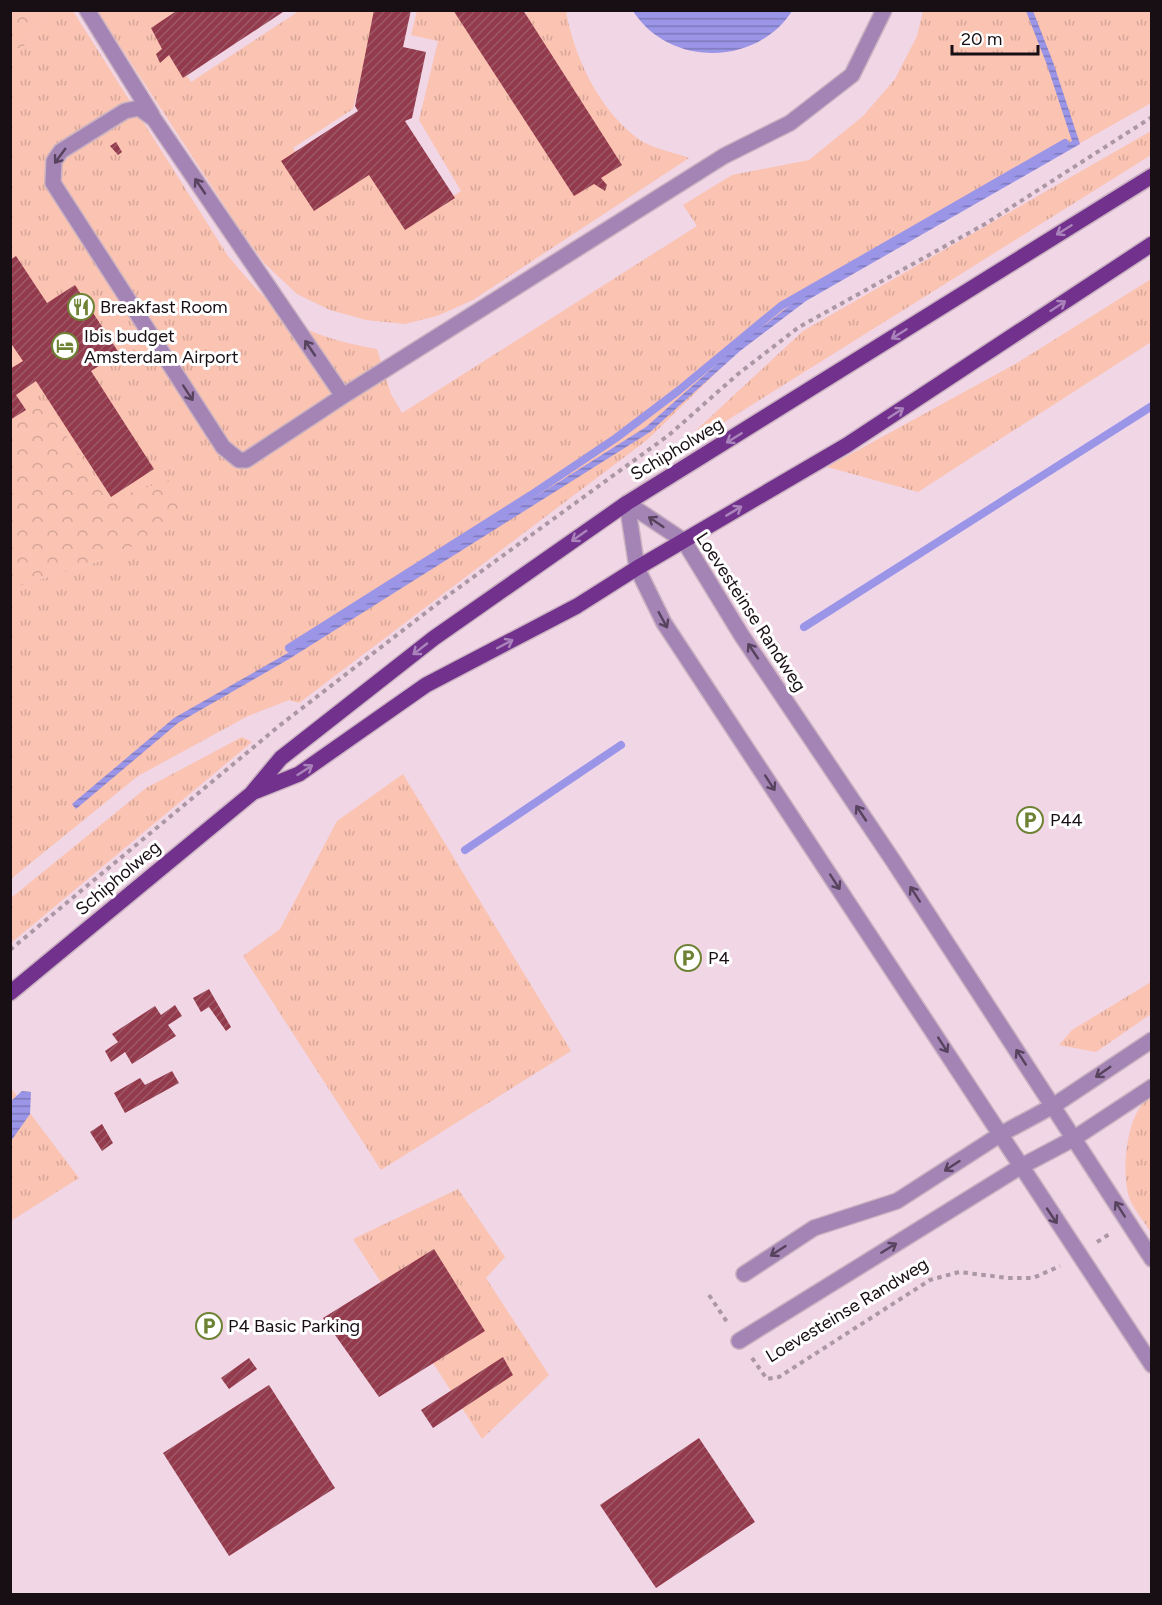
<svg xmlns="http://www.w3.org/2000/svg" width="1162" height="1605" viewBox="0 0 1162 1605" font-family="Figtree,sans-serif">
  <defs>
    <pattern id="grass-tufts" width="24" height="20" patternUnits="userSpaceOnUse" patternTransform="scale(1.5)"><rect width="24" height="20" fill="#fac3b2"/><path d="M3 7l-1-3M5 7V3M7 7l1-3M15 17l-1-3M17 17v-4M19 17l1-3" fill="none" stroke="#d6a698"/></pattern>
    <pattern id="forest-crowns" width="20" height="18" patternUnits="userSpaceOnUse" patternTransform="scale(1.5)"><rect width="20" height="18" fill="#fac3b2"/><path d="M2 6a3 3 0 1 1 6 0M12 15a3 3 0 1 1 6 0" fill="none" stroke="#d6a698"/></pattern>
    <pattern id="water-rules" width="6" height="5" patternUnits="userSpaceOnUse" patternTransform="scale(1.5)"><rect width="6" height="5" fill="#9b95e8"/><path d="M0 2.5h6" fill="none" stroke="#7d78bb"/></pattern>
    <pattern id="building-hatch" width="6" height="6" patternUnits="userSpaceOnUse" patternTransform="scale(1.5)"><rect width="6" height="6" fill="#933a4c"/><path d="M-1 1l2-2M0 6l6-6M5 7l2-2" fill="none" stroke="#9d5967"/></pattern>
  </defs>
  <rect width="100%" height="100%" fill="#f1d6e6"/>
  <!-- grass -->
  <path fill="url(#grass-tufts)" d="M48,11h25l155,245c52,62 68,78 149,93l14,45 11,19 295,-187 -14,-21 49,-30 77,-15 54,-44 32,-37 22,-43 6,-25h228v92l-363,206 -38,31 -103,100 -348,263 -10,-3 -41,16 -110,60 -127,103v-294h11l75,-23 24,-12 -11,-51 -49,-71 -50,-32v-350l11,2z
    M97,11h105l-40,27 29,44 108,-71h78l-24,98 -60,39 30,49 52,-32 36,57 50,-31 -42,-71 19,-79 -27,-6 6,-24 108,3 4,-3h37c8,46 33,98 71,127 13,10 36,14 52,20l-216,142 -36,16 -32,8 -39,-4 -36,-10 -33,-16 -33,-31 -27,-38z
    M1151,131v24l-487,305 139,-129z
    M1151,279v63l-233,150 -91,-25 190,-104z
    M242,737l10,5 -241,201v-45l135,-110z
    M403,774l168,277 -190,119 -138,-214 37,-27 57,-108z
    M1151,982v32l-55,38 -37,-7 13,-15z
    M11,1088l68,90 -68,43z
    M1151,1096v137c-6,-11 -18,-24 -22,-36 -8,-26 -3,-86 22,-101z
    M458,1189l47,68 -19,21 63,97 -67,64 -129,-200z"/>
  <!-- forest -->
  <path fill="url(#forest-crowns)" d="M11,10l37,1 -26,38 -11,-3z
    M11,396l29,13 21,19 49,71 63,-20 8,46 -84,37 -75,23h-11z"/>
  <!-- water -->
  <path fill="url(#water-rules)" d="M633,11h159c-36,56 -123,56 -159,0z
    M1026,11h7l20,51 27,82 -274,157 -66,50 -90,81 -361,227 -111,64 -102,86 -4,-5 102,-86 112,-64 360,-227 90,-80 66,-51 270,-155 -25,-76z
    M22,1091l9,1 -1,22 -19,27v-40z"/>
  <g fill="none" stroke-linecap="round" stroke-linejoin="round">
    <!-- stream -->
    <path stroke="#9b95e8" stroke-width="8" d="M804,627l348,-221
      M289,648l242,-153 85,-57 62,-47 103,-85 284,-163
      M465,850l156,-105"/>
  </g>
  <!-- building -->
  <path fill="url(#building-hatch)" d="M178,10h108l-103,68 -14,-23 -9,8 -4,-9 6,-5 -11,-21z
    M374,10h37l-8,37 23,5 -14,66 -7,3 50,77 -50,32 -36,-55 -55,36 -33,-50 77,-50 -3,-5z
    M453,10h70l99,155 -21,13 6,7 -2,6 -11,-7 -20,12z
    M116,142l6,10 -4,3 -8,-9z
    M16,256l31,47 28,-18 44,68 -28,18 63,98 -43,28 -75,-116 -20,14 10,15 -16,10v-51l13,-8 -13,-19v-82z
    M209,989l22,38 -5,4 -17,-24 -8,5 -8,-14z
    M175,1005l7,11 -14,9 8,11 -44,28 -7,-12 -14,10 -6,-11 13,-9 -6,-8 43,-28 6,9z
    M172,1071l7,12 -54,30 -11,-20 26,-15 5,7z
    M102,1124l11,19 -11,8 -12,-19z
    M434,1249l51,82 -106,66 -56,-79z
    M503,1357l10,18 -80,53 -12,-18z
    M249,1358l8,11 -28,20 -8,-11z
    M269,1385l66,103 -106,68 -66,-103z
    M699,1438l56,84 -99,66 -56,-83z"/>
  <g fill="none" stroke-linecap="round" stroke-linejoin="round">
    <defs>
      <path id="minor" d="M87,10l65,105
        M343,396l-189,-277 -15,-11 -14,3 -64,40 -7,10 -1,22 170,264 16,13h7l97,-64 381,-240 66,-33 62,-48 32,-65
        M627,503l10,65 27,55 488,742
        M627,503l57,38 58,95 152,226 258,397
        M744,1274l70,-46 83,-27 104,-67 52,-28 99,-66
        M739,1341l281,-174 53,-28 79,-52"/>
      <path id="major" d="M254,792l45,-18 127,-89 151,-79 60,-38 210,-123 305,-201
        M10,993l241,-199 30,-36 153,-120 193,-135 525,-327"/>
    </defs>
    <!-- minor casing -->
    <use href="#minor" stroke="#cab2c0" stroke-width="18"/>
    <!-- major casing -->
    <use href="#major" stroke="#cab2c0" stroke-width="18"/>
    <!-- path -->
    <path stroke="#ac97a4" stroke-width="4" stroke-dasharray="4.5 4.5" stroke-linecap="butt" d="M10,950l269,-224 171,-132 219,-159 69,-61 61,-47 186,-103 167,-107
      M1097,1242l14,-9
      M709,1295l18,27
      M752,1358l15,21 12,-2 151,-97 29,-8 49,6h25l27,-12"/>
    <!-- minor -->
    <use href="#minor" stroke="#a483b5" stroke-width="15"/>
    <!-- major -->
    <use href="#major" stroke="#71318d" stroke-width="15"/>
  </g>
  <!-- one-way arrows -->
  <defs><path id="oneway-shaft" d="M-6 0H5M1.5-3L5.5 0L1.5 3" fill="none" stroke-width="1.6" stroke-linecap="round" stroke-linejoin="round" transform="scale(1.5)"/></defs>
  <g stroke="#57435d">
    <use href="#oneway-shaft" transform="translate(60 156) rotate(126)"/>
    <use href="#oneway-shaft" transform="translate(200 186) rotate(-124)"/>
    <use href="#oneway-shaft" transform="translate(310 348) rotate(-124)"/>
    <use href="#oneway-shaft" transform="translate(188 393) rotate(57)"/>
    <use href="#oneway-shaft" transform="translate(656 522) rotate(-146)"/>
    <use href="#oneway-shaft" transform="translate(663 620) rotate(61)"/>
    <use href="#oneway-shaft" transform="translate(753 651) rotate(-124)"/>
    <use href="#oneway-shaft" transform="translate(770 783) rotate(57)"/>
    <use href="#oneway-shaft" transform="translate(861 813) rotate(-124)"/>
    <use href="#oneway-shaft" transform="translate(835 882) rotate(57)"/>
    <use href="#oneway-shaft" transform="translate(915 894) rotate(-123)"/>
    <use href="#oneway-shaft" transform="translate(943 1045) rotate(57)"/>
    <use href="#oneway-shaft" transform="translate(1021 1057) rotate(-123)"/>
    <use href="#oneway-shaft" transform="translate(1103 1072) rotate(145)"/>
    <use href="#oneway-shaft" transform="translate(952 1166) rotate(147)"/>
    <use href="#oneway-shaft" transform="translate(1120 1209) rotate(-123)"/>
    <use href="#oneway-shaft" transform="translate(1052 1216) rotate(56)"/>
    <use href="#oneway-shaft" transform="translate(889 1248) rotate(-32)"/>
    <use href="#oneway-shaft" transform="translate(778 1251) rotate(147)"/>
  </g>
  <g stroke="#aa83bb">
    <use href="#oneway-shaft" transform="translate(1064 230) rotate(148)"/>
    <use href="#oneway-shaft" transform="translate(1058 306) rotate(-33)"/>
    <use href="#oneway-shaft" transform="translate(899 334) rotate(148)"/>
    <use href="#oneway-shaft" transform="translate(896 413) rotate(-33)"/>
    <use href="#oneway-shaft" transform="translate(734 438) rotate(148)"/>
    <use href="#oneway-shaft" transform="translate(734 511) rotate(-31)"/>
    <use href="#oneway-shaft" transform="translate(579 536) rotate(145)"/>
    <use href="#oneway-shaft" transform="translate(505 644) rotate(-28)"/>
    <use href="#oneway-shaft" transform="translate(420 649) rotate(142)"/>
    <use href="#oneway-shaft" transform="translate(305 770) rotate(-33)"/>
  </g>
  <!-- icons -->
  <defs>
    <symbol id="restaurant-ring" viewBox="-11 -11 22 22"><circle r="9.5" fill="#fff" stroke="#6d8233" stroke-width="1.5"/><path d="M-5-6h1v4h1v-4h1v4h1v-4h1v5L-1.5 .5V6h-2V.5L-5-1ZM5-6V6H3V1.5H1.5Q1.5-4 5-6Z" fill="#6d8233"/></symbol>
    <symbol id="hotel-ring" viewBox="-11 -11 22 22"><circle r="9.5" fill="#fff" stroke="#6d8233" stroke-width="1.5"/><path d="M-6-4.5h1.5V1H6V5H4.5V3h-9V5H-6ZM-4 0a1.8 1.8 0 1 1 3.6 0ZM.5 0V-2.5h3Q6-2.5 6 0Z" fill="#6d8233"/></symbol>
    <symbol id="parking-ring" viewBox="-11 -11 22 22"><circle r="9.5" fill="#fff" stroke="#6d8233" stroke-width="1.5"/><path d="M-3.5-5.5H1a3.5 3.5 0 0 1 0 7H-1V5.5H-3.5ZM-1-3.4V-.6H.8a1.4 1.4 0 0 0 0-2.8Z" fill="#6d8233"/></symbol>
  </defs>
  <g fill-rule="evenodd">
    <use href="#restaurant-ring" x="66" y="292" width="30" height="30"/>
    <use href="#hotel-ring" x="50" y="331" width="30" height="30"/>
    <use href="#parking-ring" x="1015" y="805" width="30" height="30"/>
    <use href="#parking-ring" x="673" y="943" width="30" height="30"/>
    <use href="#parking-ring" x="194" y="1311" width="30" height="30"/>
  </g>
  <g text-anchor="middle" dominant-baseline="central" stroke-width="6" stroke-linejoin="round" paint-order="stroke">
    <!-- poi labels -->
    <g font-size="18" fill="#180f15" stroke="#fff" text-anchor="start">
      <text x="100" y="307">Breakfast Room</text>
      <text x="84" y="336">Ibis budget<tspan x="84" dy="21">Amsterdam Airport</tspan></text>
      <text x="1050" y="820">P44</text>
      <text x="708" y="958">P4</text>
      <text x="228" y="1326">P4 Basic Parking</text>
    </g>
    <!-- street labels -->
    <g font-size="18" fill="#180f15" stroke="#fff">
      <text transform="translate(677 449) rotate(-31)">Schipholweg</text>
      <text transform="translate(751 612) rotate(57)">Loevesteinse Randweg</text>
      <text transform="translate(118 878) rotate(-40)">Schipholweg</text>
      <text transform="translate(847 1310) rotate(-31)">Loevesteinse Randweg</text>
    </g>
  </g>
  <!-- border -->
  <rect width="1162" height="1605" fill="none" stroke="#180f15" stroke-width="24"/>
  <!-- scale -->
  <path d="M952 45v9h86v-9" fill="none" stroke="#180f15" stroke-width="3"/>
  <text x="961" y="45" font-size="18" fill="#180f15" stroke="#ffffff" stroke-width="4.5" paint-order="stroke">20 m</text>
</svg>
